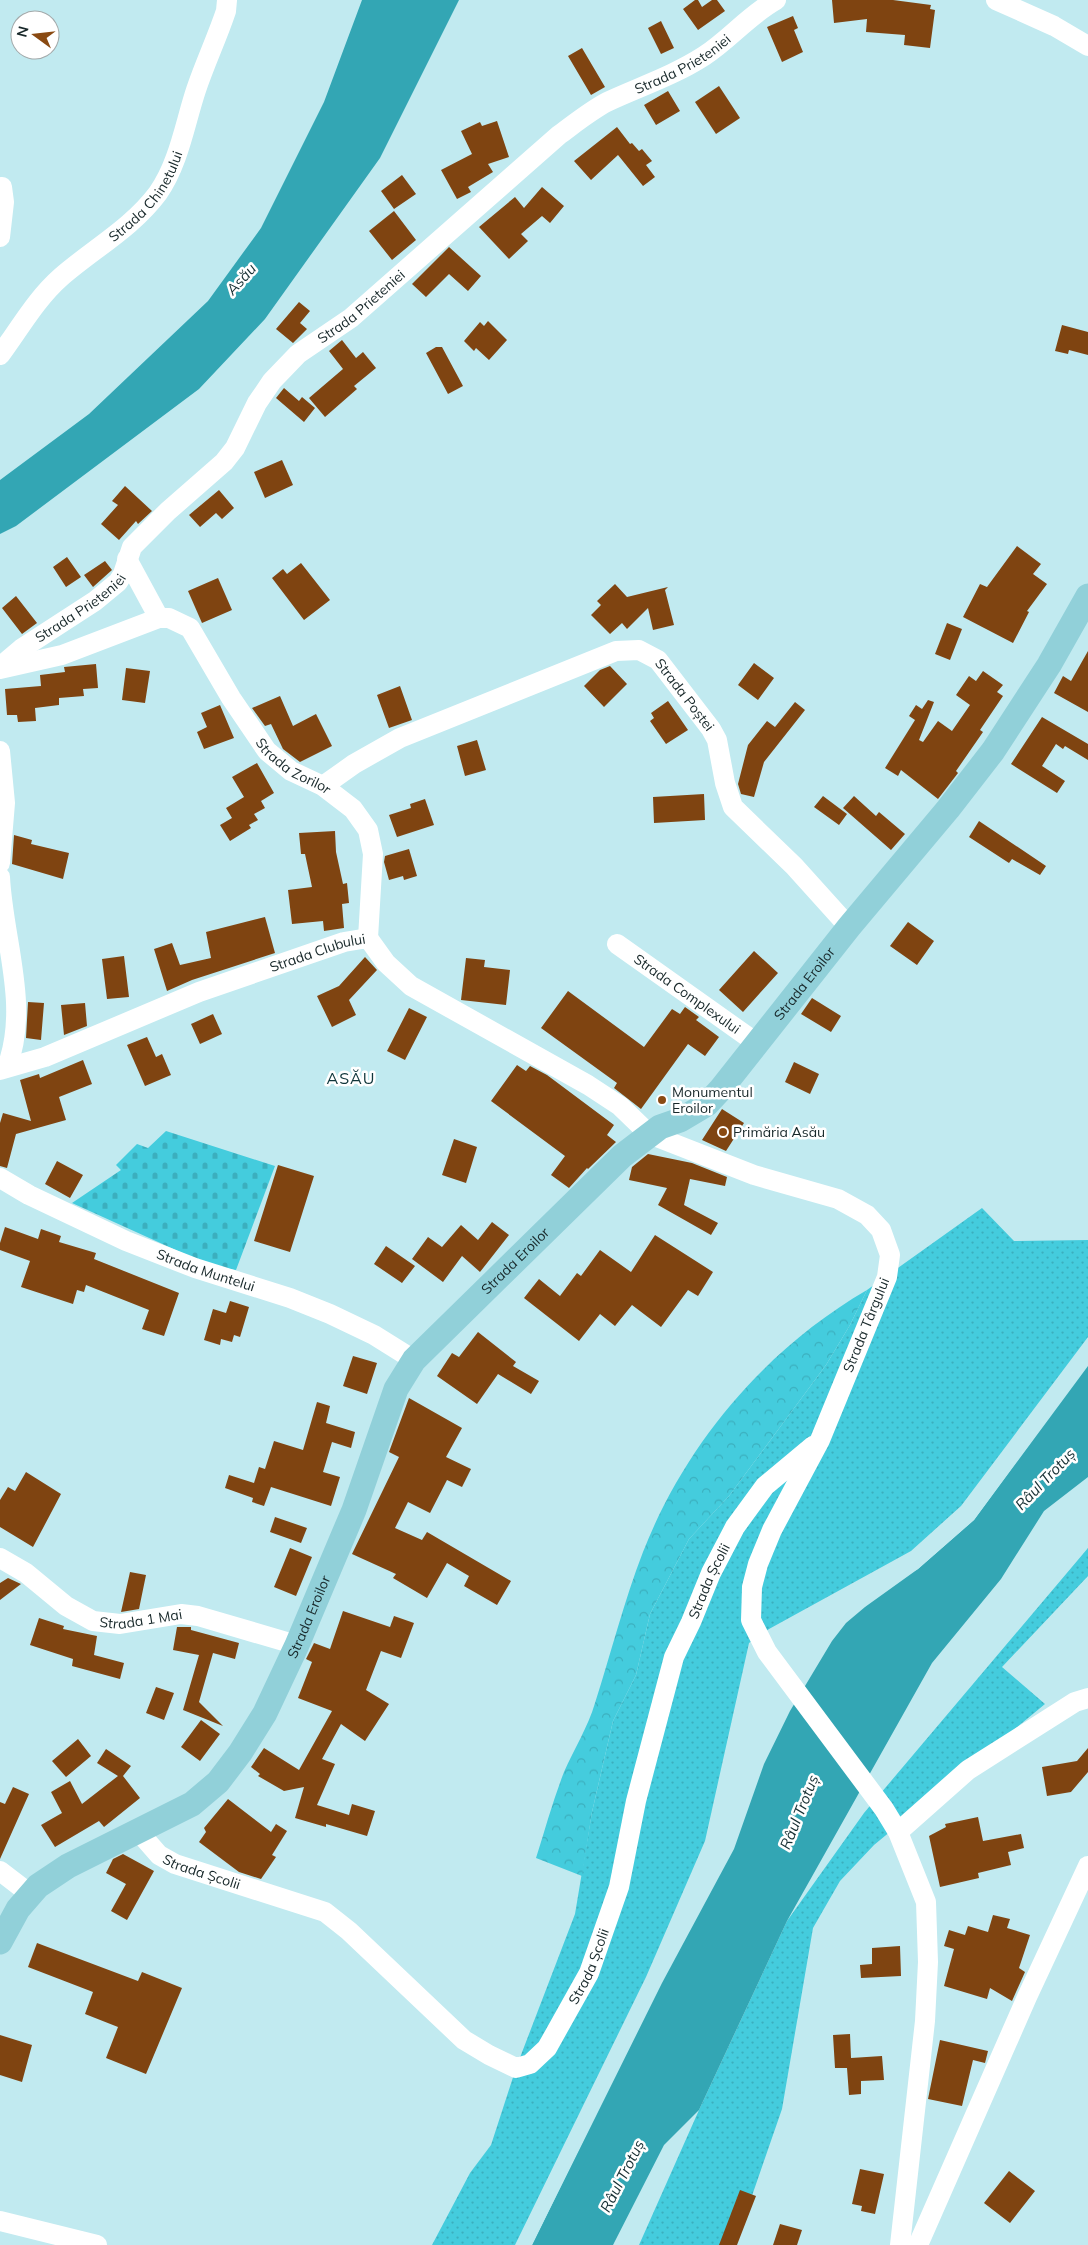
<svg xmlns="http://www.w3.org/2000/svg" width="1088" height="2245" viewBox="0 0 1088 2245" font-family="Mulish,sans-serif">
  <defs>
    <pattern id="grass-dots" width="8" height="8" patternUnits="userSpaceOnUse" patternTransform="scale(1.25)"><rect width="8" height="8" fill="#4cd"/><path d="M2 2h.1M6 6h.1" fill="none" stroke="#3bafbe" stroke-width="1.8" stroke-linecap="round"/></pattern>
    <pattern id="forest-crowns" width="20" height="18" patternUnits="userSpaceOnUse" patternTransform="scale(1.25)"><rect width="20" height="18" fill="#4cd"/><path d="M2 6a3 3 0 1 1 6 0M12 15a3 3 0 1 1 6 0" fill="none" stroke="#3bafbe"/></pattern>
    <pattern id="cemetery-stones" width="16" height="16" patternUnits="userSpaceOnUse" patternTransform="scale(1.25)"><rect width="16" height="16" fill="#4cd"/><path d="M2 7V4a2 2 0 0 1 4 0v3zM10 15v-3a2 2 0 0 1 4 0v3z" fill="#3bafbe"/></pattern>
  </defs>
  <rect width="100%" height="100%" fill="#c1eaf0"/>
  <!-- grass -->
  <path fill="url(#grass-dots)" d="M982,1208l32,33 74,-1v97l-127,169 -50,45 -142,78 -20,14 -44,198 -59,136 -131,268h-83l38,-72 21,-28 25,-77 59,-154 17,-102 21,-91 23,-46 14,-61 39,-75 40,-43 97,-131 24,-40 17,-35z
    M1088,1548v28l-86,91 43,37 -171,141 -34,36 -27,47 -31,181 -47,136h-96l60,-135 88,-189 77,-108z"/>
  <!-- forest -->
  <path fill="url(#forest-crowns)" d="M867,1290l-17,35 -24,40 -97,131 -40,43 -39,75 -14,61 -23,46 -21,91 -10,64 -46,-18c9,-28 17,-58 28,-86 10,-23 24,-45 31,-69 16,-50 29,-102 48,-151 43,-110 123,-203 224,-262z"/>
  <!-- cemetery -->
  <path fill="url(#cemetery-stones)" d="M166,1131l109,35 -39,104 -25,-4 -139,-63 49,-33 -5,-5 21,-21 11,4z"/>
  <!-- water -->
  <path fill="#33a6b4" d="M362,0h97l-79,158 -115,161 -66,70 -183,137 -16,8v-54l89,-66 119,-113 53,-73 63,-126z
    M1088,1366v111l-44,34 -43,68 -69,84 -145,258 -88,189 -35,35 -51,100h-81l130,-262 72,-134 30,-85 26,-53 42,-70 14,-18 19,-16 53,-38 56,-49z"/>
  <!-- pier -->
  <path fill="#c1eaf0" d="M1088,1364l-114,156 -56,49 -15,8 70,-59z
    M676,1951l-144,294h-2l129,-264z"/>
  <!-- building -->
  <path fill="#7f4411" d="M695,0h3l4,7 10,-7h5l8,11 -27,19 -15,-21z
    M832,0h61l38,5 -1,4 5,1 -5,38 -26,-3 1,-10 -39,-3 1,-13 -33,4z
    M793,16l5,12 -4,2 9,22 -21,10 -15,-35z
    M661,21l13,27 -13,6 -13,-26z
    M582,48l23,39 -14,8 -23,-39z
    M719,86l21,32 -24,16 -21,-32z
    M668,91l12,20 -24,14 -12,-20z
    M497,121l12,36 -21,7 5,8 -25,15 3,5 -14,7 -16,-29 31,-16 -11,-23 19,-9 2,4z
    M617,127l13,17 2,-1 7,8 3,-2 10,12 -6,4 9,12 -12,9 -25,-31 -27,25 -17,-19z
    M402,175l14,19 -22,15 -13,-18z
    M542,187l22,19 -14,17 -8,-7 -21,18 7,7 -19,18 -30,-32 36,-30 9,11z
    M394,211l22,29 -24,20 -23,-29z
    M449,247l32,29 -13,15 -19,-17 -23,23 -14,-13z
    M299,302l11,9 -10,12 7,6 -14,14 -17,-14z
    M488,321l19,19 -18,20 -13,-12 -2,3 -10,-10 16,-19 4,4z
    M1062,325l26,7v23l-19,-5 -1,4 -13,-3z
    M342,340l14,18 7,-6 13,16 -22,18 3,3 -32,28 -16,-19 34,-29 -14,-18z
    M436,347h6l21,39 -15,8 -22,-41z
    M284,388l15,13 3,-4 13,11 -11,14 -28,-24z
    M282,460l11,25 -28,13 -11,-26z
    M125,486l27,25 -14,13 -2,-3 -17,19 -18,-16 17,-19 -6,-4z
    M219,490l15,18 -12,11 -6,-6 -16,14 -11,-12z
    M1017,546l24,18 -8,10 14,10 -20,27 2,1 -16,31 -50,-26 17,-33 7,3z
    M67,557l14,20 -15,10 -13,-20z
    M105,561l7,9 -19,17 -9,-12z
    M301,563l29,37 -26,20 -32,-42 11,-9 4,5z
    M218,578l14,32 -30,13 -14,-32z
    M615,584l12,13 41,-10 -3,3 9,35 -21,5 -5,-22 -21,21 -5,-6 -12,11 -19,-19 10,-10 -4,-4z
    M16,596l21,27 -15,11 -20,-26z
    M947,623l15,6 -12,31 -15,-6z
    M1088,651v61l-34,-19 9,-17 8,5z
    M754,663l20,15 -16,22 -20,-15z
    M96,664l2,24 -15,1 1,7 -25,2v7l-24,3 1,13 -18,1 -1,-7h-10l-2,-26 36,-3 -1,-11 25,-3 -1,-5z
    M610,666l17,18 -23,23 -20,-21 16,-16z
    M126,668l24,3 -5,32 -23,-3z
    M983,671l20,14 -6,7 6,4 -23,34 3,2 -27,39 2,2 -20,26 -37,-29 -3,6 -13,-8 30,-48 -6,-4 7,-11 6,4 6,-9 6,2 -15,38 4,2 15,-21 14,10 18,-26 -14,-10 13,-19 7,5z
    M400,686l12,34 -23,8 -12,-33z
    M280,696l13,30 23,-12 16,32 -32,16 -17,-13 -12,-25 -6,2 -13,-18z
    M668,701l20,29 -22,14 -16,-23 4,-3 -3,-5z
    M795,702l10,8 -41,52 -10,35 -13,-3 -3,-10 10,-39 19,-24 8,6z
    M220,705l14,33 -30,11 -7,-17 10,-5 -6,-14z
    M1042,717l46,27v16l-23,-14 -2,3 -7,-5 -14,22 23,15 -8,12 -46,-29z
    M477,740l9,30 -21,6 -8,-30z
    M257,763l17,30 -13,8 4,7 -11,6 4,6 -9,5 2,3 -21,13 -10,-16 12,-7 -6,-10 18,-11 -12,-20z
    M704,794l1,26 -51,3 -1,-26z
    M823,796l24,18 -8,11 -25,-18z
    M854,796l22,20 3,-4 26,22 -14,16 -48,-42z
    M425,799l9,26 -37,12 -8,-22 22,-7 -1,-4z
    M979,821l67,45 -6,9 -28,-16 -3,4 -40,-26z
    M335,831l1,21 7,32 4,-1 2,20 -7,1 2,24 -20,3 -1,-10 -31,3 -4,-34 24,-3 -7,-33h-4l-2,-21z
    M14,835l18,5 -1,4 38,9 -6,26 -51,-15z
    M409,849l8,27 -13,4 -1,-4 -14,4 -5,-18 1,-6z
    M265,917l10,36 -83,27 -25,11 -13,-42 18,-6 8,22 31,-7 -5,-26z
    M908,922l26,19 -17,24 -27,-19z
    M754,951l24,22 -35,39 -24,-22z
    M124,956l5,41 -22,2 -5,-40z
    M365,957l12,13 -28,30 7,15 -24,12 -15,-31 22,-10z
    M466,958l19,2 -1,7 26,3 -4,35 -45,-5z
    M568,991l76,56 28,-38 8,5 5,-7 14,10 -3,3 23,17 -14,19 -17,-12 -47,65 -27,-21 3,-5 -76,-55z
    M812,998l29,18 -10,16 -30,-18z
    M28,1002l16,1 -3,37 -15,-2z
    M85,1003l2,23 -23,9 -3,-30z
    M409,1008l18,9 -22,43 -18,-9z
    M213,1014l9,20 -22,10 -9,-20z
    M147,1037l9,20 6,-3 9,21 -26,11 -18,-41z
    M83,1060l9,24 -33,13 7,23 -50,14 -9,34 -7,-2v-43l3,-10 28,8 -11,-41 19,-6 1,4z
    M794,1062l25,12 -9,20 -25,-12z
    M517,1065l9,6 4,-5 17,9 67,50 -7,10 9,7 -28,27 -1,-1 -18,20 -18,-13 14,-19 -74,-55z
    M722,1109l22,14 -18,28 -24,-11z
    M454,1139l23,8 -11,36 -24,-8z
    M648,1154l44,9 35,14 -2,9 -35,-7 -6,26 34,18 -7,12 -53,-30 9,-17 -38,-8 3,-13z
    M57,1161l26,14 -13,23 -25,-14z
    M278,1165l36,11 -24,76 -36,-11z
    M492,1222l17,13 -29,37 -18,-16 -19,26 -31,-23 16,-22 14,10 19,-22 17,15z
    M5,1227l33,12 3,-10 20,7 -2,6 37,11 -2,6 85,34 -15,43 -22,-7 7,-19 -63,-25 -2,7 -7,-2 -4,14 -52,-17 9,-26 -30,-11v-7z
    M655,1235l58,37 -15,24 -10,-6 -27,37 -29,-22 -17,21 -15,-12 -21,27 -55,-43 15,-19 21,17 17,-23 4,3 19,-26 31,22z
    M386,1246l29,20 -13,17 -28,-19z
    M230,1301l19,6 -9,30 -6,-2 -2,7 -11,-3 -1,6 -16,-5 9,-31 13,4z
    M478,1332l38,30 -3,4 26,15 -8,13 -33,-20 -21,30 -40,-28 15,-23 7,4z
    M353,1356l24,7 -10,31 -24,-8z
    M409,1398l53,30 -16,29 25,12 -9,18 -15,-7 -17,33 -22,-11 -13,26 27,12 5,-8 84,49 -14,24 -33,-19 5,-10 -22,-13 -20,35 -34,-20 3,-4 -44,-20 47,-97 -10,-5z
    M317,1402l13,4 -4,17 29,9 -4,16 -19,-6 -9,30 17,5 -9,29 -60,-19 -7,19 -12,-4 1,-4 -28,-10 4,-13 25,8 5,-16 6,2 9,-28 29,9z
    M26,1472l35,22 -28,53 -33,-20v-27l8,-13 7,4z
    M275,1517l32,11 -6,15 -31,-11z
    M290,1548l22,9 -16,39 -22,-9z
    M130,1572l16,3 -7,34 -18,3z
    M8,1578l13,6 -21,16v-17z
    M343,1611l47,16 4,-11 20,7 -13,35 -20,-7 -15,39 23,14 -24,37 -24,-17 -19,35 13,5 -18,41 32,10 3,-11 23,7 -8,25 -41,-12v3l-31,-9 9,-31 -20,4 -26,-15 2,-2 -9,-7 13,-19 35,22 33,-59 -34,-13 14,-36 -6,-3 8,-16 16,6z
    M39,1618l25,8 -1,3 34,7 -3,19 30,8 -4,16 -48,-13 1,-7 -43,-14z
    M177,1627h14v3l48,13 -4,16 -22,-6 -14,49 24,24 -40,-16 16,-55 -26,-5z
    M156,1687l18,6 -10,27 -18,-7z
    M201,1720l19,14 -20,27 -19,-14z
    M78,1739l13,17 -25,21 -14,-16z
    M1088,1748v24l-17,20 -24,4 -5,-29 35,-6z
    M106,1749l25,17 -8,10 17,22 -36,29 -5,-6 -44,26 -14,-22 21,-12 -11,-21 19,-11 12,23 36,-28 -21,-13z
    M13,1787l16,7 -29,65v-57l5,2z
    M228,1799l43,33 5,-8 11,7 -15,24 4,2 -15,22 -22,-7 -40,-30 7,-10 -2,-4z
    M978,1817l5,24 38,-7 3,14 -16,4 3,13 -33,8 1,5 -39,9 -11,-51 17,-9 -1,-3z
    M123,1854l31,17 -27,49 -16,-9 15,-27 -20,-11 7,-14z
    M993,1915l17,4 -3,9 23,7 -11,33 6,4 -13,29 -22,-13 -3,11 -43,-13 10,-37 -10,-3 5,-16 16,5 3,-9 20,6z
    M37,1943l101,38 4,-9 40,16 -36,86 -40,-16 12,-31 -33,-13 8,-22 -65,-25z
    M900,1946l1,30 -40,2 -1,-13 12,-1v-16z
    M850,2034l1,24 31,-2 2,24 -23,1v13l-12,1 -2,-27h-12l-2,-33z
    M0,2035l32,10 -10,37 -22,-7z
    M940,2040l48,11 -3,12 -12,-3 -11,46 -34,-7z
    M860,2169l24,5 -9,40 -14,-3 1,-5 -10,-2z
    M1009,2171l26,20 -25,32 -26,-20z
    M740,2190l16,6 -19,49h-18z
    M780,2224l22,6 -5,15h-24z"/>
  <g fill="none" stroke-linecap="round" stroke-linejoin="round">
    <!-- minor -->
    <g stroke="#fff" stroke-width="20">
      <path d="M996,0l58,26 34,20"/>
      <path d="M0,237l4,-35 -2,-15"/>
      <path id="s1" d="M0,355c20,-27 36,-56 61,-78 32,-28 71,-49 97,-84 21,-30 27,-70 38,-103 9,-27 21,-52 30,-79l1,-11"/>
      <path d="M127,559l32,59"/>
      <path id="s2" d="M0,667l21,-18 74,-48 23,-19 5,-8 9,-27 36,-36 56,-49 11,-14 22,-45 15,-22 26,-27 53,-36 208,-183c15,-11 31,-24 48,-33 32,-15 66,-26 97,-46 26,-17 45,-41 72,-56"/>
      <path id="s3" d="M0,669l62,-14 97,-37h10l21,10 41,70 36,53 24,20 32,15 30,23 15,21 5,24 -5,84"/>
      <path d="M0,751l5,52 -5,60"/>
      <path id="s4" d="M323,786l31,-22 46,-26 216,-87 23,-1 19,10 53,69 6,11 8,43 8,24 61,59 55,61"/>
      <path d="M0,877c3,63 30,128 7,190"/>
      <path id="s5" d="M617,944l141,100"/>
      <path id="s6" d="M0,1070l45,-13 154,-65 145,-50 24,-4 18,25 25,23 177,99 32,21 29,28 105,41 84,24 29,16 14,15 9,25 -3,22 -67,163 -48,90 -14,34 -6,23 -1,33 16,32 117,157 14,23 28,70 2,60 -3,59 -25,224"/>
      <path id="s7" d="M0,1178l29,17 97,46 69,27 95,30 40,16 44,21 40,25"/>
      <path id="s8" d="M0,1558l26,15 40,33 27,15 27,3 61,-10 17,2 99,29"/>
      <path id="s9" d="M138,1831l21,24 16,9 150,48 24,19 115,109 25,15 27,13 14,-4 17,-16 42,-75 30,-86 17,-86 38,-144 17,-35 20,-49 24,-46 30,-41 48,-40"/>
      <path d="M898,1832l70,-62 107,-68 13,-4"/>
      <path d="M0,1871l30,23"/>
      <path d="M0,2221l97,24"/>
      <path d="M918,2245l109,-248 61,-131"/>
    </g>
    <!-- major -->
    <path stroke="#91d0d9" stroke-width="25" id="s10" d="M0,1942l18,-33 20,-23 30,-20 124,-62 26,-22 22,-29 25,-40 32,-68 57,-135 42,-121 18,-29 208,-204 38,-29 20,-7 27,-16 14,-15 128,-162 99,-118 45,-58 56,-86 39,-69"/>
  </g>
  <!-- markers -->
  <g fill="#8a4a12" stroke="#fff" stroke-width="2">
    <circle cx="662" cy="1100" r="5"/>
    <circle cx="723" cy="1132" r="5"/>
  </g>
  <g text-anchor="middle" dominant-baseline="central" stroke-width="5" stroke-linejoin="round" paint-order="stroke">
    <!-- street labels -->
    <g font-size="14" fill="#18282a" stroke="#fff">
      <text stroke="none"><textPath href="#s2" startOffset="925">Strada Prieteniei</textPath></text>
      <text stroke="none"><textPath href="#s1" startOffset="218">Strada Chinetului</textPath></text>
      <text stroke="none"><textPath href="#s2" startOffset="520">Strada Prieteniei</textPath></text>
      <text stroke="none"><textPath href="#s2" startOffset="100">Strada Prieteniei</textPath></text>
      <text stroke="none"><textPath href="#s4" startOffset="412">Strada Poștei</textPath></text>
      <text stroke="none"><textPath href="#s3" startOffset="376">Strada Zorilor</textPath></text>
      <text stroke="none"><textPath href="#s6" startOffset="339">Strada Clubului</textPath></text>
      <text stroke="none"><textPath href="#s10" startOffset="1291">Strada Eroilor</textPath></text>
      <text stroke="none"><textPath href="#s5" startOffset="86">Strada Complexului</textPath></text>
      <text stroke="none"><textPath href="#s10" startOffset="886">Strada Eroilor</textPath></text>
      <text stroke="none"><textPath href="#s7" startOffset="226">Strada Muntelui</textPath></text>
      <text transform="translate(866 1325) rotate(-68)">Strada Târgului</text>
      <text stroke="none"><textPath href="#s9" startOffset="991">Strada Școlii</textPath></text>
      <text stroke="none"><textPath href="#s10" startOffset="466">Strada Eroilor</textPath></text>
      <text stroke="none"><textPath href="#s8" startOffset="161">Strada 1 Mai</textPath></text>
      <text stroke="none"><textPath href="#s9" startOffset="78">Strada Școlii</textPath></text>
      <text stroke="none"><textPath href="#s9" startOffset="586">Strada Școlii</textPath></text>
    </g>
    <!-- poi labels -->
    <g font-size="14" fill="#18282a" stroke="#fff" text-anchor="start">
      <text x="672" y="1092">Monumentul<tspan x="672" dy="16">Eroilor</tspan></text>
      <text x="733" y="1132">Primăria Asău</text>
    </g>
    <!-- water labels -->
    <g font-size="15" font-style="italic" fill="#162e32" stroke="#fff">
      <text transform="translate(241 279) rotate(-48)">Asău</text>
      <text transform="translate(1045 1479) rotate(-46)">Râul Trotuș</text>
      <text transform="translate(799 1812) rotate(-68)">Râul Trotuș</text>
      <text transform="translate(622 2176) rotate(-63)">Râul Trotuș</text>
    </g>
    <!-- quarter labels -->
    <g font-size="16" letter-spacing="1" fill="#10363b" stroke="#fff">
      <text x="351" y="1078">ASĂU</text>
    </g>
  </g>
  <!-- north arrow -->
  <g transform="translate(35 35) rotate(285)"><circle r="24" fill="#ffffff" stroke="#a3a9aa"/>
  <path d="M0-4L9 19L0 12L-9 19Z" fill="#8a4a12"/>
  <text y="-8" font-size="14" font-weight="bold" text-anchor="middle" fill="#18282a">N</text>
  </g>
</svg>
